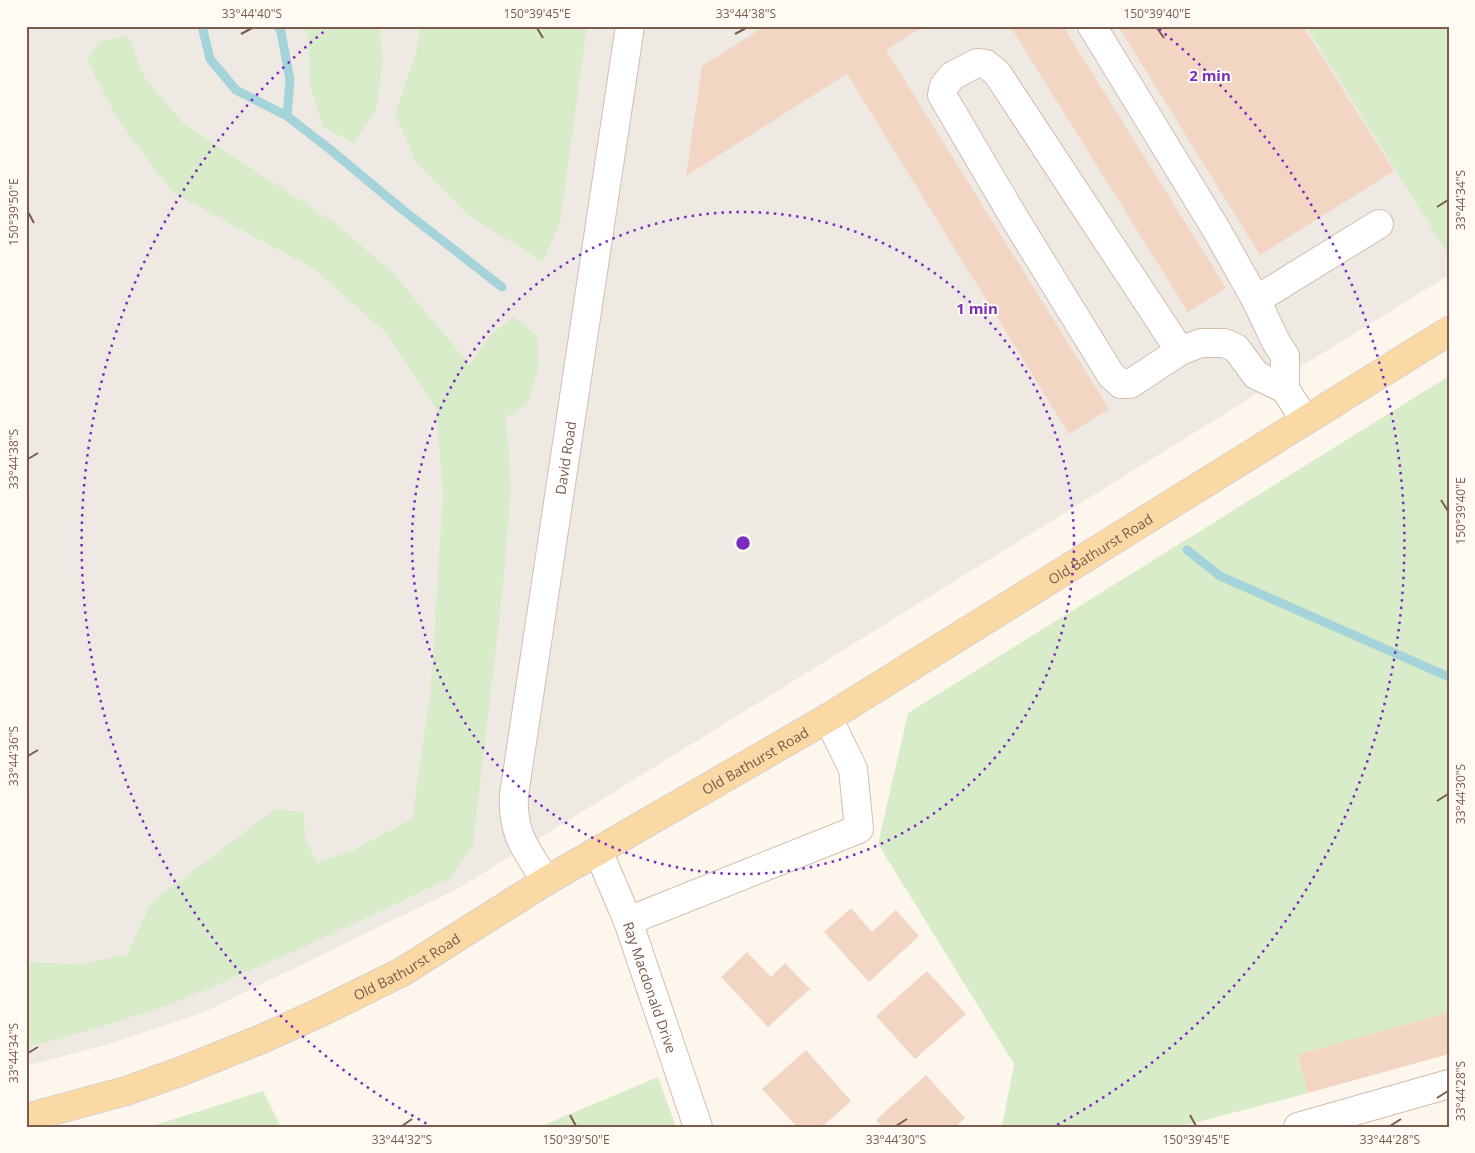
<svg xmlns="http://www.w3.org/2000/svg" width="1475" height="1153" viewBox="0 0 1475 1153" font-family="'Open Sans',sans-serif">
  <rect width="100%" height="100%" fill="#fdf6ec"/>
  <!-- industrial -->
  <path fill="#efe9e4" d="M26,26h1423v249l-990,613 -257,125 -100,33 -76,20z"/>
  <!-- green -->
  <path fill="#d8ecc9" d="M303,26h76l4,33 -6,48 -23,36 -31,-16 -13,-42 -2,-48z
    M420,26h167l-27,198 -18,38 -76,-49 -50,-51 -21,-48 21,-61z
    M1306,26h143v230z
    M128,36l17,42 38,45 152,100 59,51 76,91 20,-30 24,-18 23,19 2,31 -11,36 -22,14 5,70 -8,99 -30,260 -23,32 -146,69 -132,57 -108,34 -38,9v-85l57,2 44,-10 25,-52 123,-93 28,3 3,29 11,21 33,-10 62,-33 19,-131 12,-194 -7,-85 -49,-75 -74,-66 -140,-75 -56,-75 -30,-57 13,-20z
    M1449,376v636l-152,43 11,38 -129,34h-177l12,-63 -136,-220 30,-131z
    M658,1077l18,50h-137z
    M263,1091l18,36h-132z"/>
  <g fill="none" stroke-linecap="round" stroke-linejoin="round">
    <!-- stream -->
    <path stroke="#a5d3da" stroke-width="9" d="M202,26l8,33 26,31 51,26 45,35 71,59 99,77
      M278,26l3,6 9,48 -3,36
      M1187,550l33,26 229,101"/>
  </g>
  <!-- building -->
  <path fill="#f3d5c3" d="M765,26h159l-38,24 223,359 -40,25 -222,-360 -161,102 16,-110z
    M1010,26h53l163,262 -38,24z
    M1118,26h185l91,145 -134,84z
    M851,908l21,24 24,-22 23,26 -50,46 -45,-50z
    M747,952l24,25 14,-14 25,26 -42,38 -47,-50z
    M927,971l39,43 -51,45 -39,-43z
    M1449,1012v42l-141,39 -11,-38z
    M806,1050l45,51 -29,26h-25l-35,-38z
    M926,1075l39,43 -10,9h-73l-6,-7z"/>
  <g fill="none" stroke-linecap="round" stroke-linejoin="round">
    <defs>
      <g id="minor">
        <path d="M1092,26l124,203 40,71"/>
        <path d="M1180,351l-183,-278 -11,-9 -9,-1 -25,13 -8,10 -2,9 71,121 98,159 10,9h9l50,-33 21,-8h23l12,5 20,27 29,14 20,31"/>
        <path d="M1285,389v-33l-9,-14 -20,-42 123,-76"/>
        <path id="s1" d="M598,851l30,70 70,206"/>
        <path id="s2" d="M546,881c-20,-32 -34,-46 -32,-86l116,-769"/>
        <path d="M628,921l231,-92 -6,-60 -25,-51"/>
        <path d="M1298,1127l151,-43"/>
      </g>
      <g id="major">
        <path id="s3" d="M26,1118l100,-27 56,-20 82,-33 59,-27 79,-39 144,-91 282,-163 621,-387"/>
      </g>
    </defs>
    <!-- minor casing -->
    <use href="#minor" stroke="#d1beb0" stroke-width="30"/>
    <!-- major casing -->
    <use href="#major" stroke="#dad1cd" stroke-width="30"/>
    <!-- minor -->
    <use href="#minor" stroke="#fff" stroke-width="28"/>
    <!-- major -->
    <use href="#major" stroke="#fbd9a5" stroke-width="28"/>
  </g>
  <!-- ticks -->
  <path fill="none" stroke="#7a5c4d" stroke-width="2" d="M537,28l6,10M1157,28l7,10M241,34l11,-6M735,34l11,-6M1437,207l11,-7M28,212l6,11M28,459l10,-6M1441,500l7,11M28,756l10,-6M1437,801l11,-7M28,1053l10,-6M1437,1098l11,-7M570,1115l6,11M1190,1115l6,11M402,1126l10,-7M896,1126l11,-7M1390,1126l11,-7"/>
  <!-- distance rings -->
  <g fill="none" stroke="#7b2cbf" stroke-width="2.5" stroke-dasharray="2.5 5">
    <circle cx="743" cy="543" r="331"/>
    <path d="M433 1127A661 661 0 0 1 327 29M1159 29A661 661 0 0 1 1053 1127"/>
  </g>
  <g text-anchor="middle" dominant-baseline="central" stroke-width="4" stroke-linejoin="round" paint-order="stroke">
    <!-- street labels -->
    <g font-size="14" fill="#7a5c4d" stroke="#fffaf3">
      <text stroke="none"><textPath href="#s2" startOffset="435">David Road</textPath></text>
      <text stroke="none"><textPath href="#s3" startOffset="1221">Old Bathurst Road</textPath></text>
      <text stroke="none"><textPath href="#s3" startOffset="816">Old Bathurst Road</textPath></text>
      <text stroke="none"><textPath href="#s3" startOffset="411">Old Bathurst Road</textPath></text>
      <text stroke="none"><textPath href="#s1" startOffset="146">Ray Macdonald Drive</textPath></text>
    </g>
  </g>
  <circle cx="743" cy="543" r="8" fill="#7b2cbf" stroke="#fffaf3" stroke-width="2.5"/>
  <g font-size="15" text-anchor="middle" font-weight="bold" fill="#7b2cbf" stroke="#fffaf3" stroke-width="4" stroke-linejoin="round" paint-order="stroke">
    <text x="1210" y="81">2 min</text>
    <text x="977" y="314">1 min</text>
  </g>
  <!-- border -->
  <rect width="1475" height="1153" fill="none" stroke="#fffaf3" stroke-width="55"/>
  <rect x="28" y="28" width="1420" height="1098" fill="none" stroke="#7a5c4d" stroke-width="2"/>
  <g font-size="12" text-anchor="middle" fill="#7a5c4d">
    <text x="252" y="18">33°44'40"S</text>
    <text x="537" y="18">150°39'45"E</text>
    <text x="746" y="18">33°44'38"S</text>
    <text x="1157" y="18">150°39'40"E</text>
    <text transform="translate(1461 200) rotate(-90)" y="4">33°44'34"S</text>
    <text transform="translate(14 212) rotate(-90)" y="4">150°39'50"E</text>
    <text transform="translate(14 459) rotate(-90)" y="4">33°44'38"S</text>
    <text transform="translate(1461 511) rotate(-90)" y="4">150°39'40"E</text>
    <text transform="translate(14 756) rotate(-90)" y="4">33°44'36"S</text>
    <text transform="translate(1461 794) rotate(-90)" y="4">33°44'30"S</text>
    <text transform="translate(14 1053) rotate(-90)" y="4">33°44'34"S</text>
    <text transform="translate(1461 1091) rotate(-90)" y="4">33°44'28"S</text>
    <text x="402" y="1144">33°44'32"S</text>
    <text x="576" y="1144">150°39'50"E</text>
    <text x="896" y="1144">33°44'30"S</text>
    <text x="1196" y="1144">150°39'45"E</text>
    <text x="1390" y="1144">33°44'28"S</text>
  </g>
</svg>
